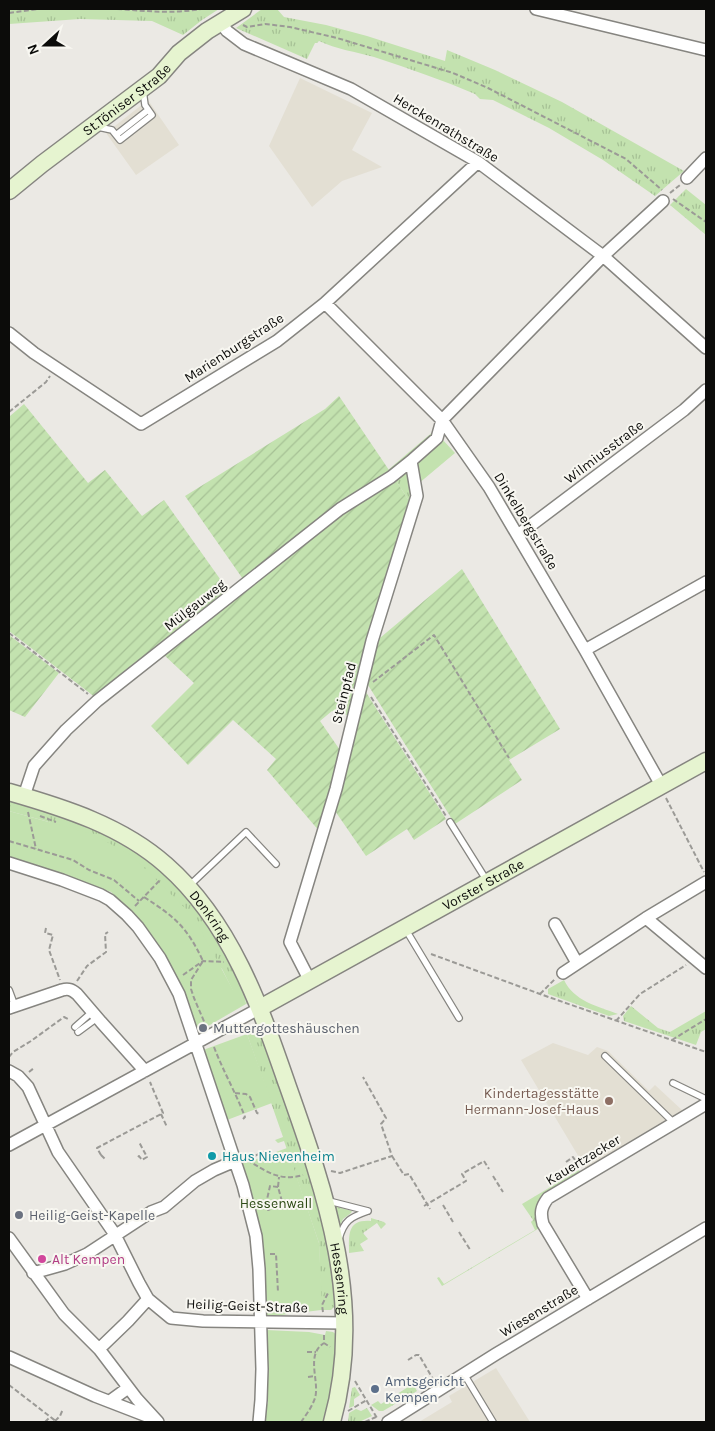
<svg xmlns="http://www.w3.org/2000/svg" width="715" height="1431" viewBox="0 0 715 1431" font-family="Karla,sans-serif">
  <defs>
    <pattern id="grass-tufts" width="24" height="20" patternUnits="userSpaceOnUse" patternTransform="scale(1.25)"><rect width="24" height="20" fill="#c3e2af"/><path d="M3 7l-1-3M5 7V3M7 7l1-3M15 17l-1-3M17 17v-4M19 17l1-3" fill="none" stroke="#a6c195"/></pattern>
    <pattern id="garden-furrows" width="10" height="10" patternUnits="userSpaceOnUse" patternTransform="scale(1.25)"><rect width="10" height="10" fill="#c3e2af"/><path d="M-1 1l2-2M0 10L10 0M9 11l2-2" fill="none" stroke="#a6c195"/></pattern>
  </defs>
  <rect width="100%" height="100%" fill="#ebe9e4"/>
  <!-- built -->
  <path fill="#e3dfd3" d="M300,78l72,35 -20,37 30,17 -40,14 -30,26 -43,-61z
    M148,100l31,45 -43,30 -30,-42z
    M553,1043l35,12 9,-8 11,4 41,40 6,-6 28,26 -97,58 -65,-109z
    M496,1368l34,54h-111l33,-20 -3,-6z"/>
  <!-- grass -->
  <path fill="url(#grass-tufts)" d="M9,9h210l-17,11 -19,15 -31,-14 -72,-2 -71,5z
    M262,9h15l7,8 42,8 41,11 78,25 2,-11 48,20 67,32 122,69 -29,25 -52,-36 -54,-32 -56,-28 -13,-1 -5,-5c-33,-14 -67,-26 -101,-37 -18,-5 -38,-8 -55,-16l-2,2h-2l-8,16 -71,-31z
    M686,189l20,16v30l-36,-30z
    M435,430l2,2 -46,41 -3,-3z
    M407,469l7,26 -3,9 -16,-25z
    M9,797l92,33 63,41 40,45 46,85 -4,3v-7l-13,-6 -11,-22 -173,-147 -40,-11z
    M564,980c10,21 33,26 54,34l-9,2 -61,-22v-5z
    M631,1006l27,22 12,4 36,-21v18l-5,3 -5,13 -72,-24 -1,-5z
    M263,1031l61,186 12,88 -5,5h-10l-2,-67 -35,-102 -6,2 -3,-3 8,-3 -36,-103 6,-2 3,1z
    M579,1170l1,2 -19,11 -12,11 -8,33 -99,59 -5,-8 2,-1 5,7 91,-54 -4,-8 2,-2 -11,-16z
    M334,1206l18,5 -1,2 -8,6 -4,9z
    M371,1218l13,4 2,2 -5,5 -4,-6 -14,10 5,6 -8,5 4,7 -15,2c0,-18 -2,-34 22,-32z
    M413,1384l4,7 -34,20h-4l-8,-6 7,-4 3,3z
    M355,1387l5,8 -6,4v7l-5,2 3,-20z
    M367,1408l5,8 -13,6h-11l1,-9 7,-4 5,2z"/>
  <!-- park -->
  <path fill="#c3e2af" d="M442,439l13,14 -37,31 -4,-22z
    M9,811l83,23 39,21 62,61 40,74 4,-1c5,7 8,2 9,15l-50,29 -40,-89 -22,-29 -23,-23 -76,-27 -26,-8z
    M247,1034l25,69 -45,17 -24,-70z
    M287,1148l32,95 3,62 -1,5 -56,7 -26,-162 7,-3 8,8z
    M266,1330l43,2 16,3 1,-4 7,1 4,3 2,10 -13,77h-63l2,-2c-2,-7 -1,-11 3,-17z"/>
  <!-- garden -->
  <path fill="url(#garden-furrows)" d="M339,396l52,77 -146,109 -60,-86 140,-87z
    M24,404l64,79 17,-13 37,46 22,-16 66,93 -134,105 -87,-67v-214z
    M395,479l16,25 -60,212 -19,-5 -12,10 22,32 -22,79 -53,-62 9,-11 -43,-39 -45,45 -37,-39 43,-43 -31,-29 179,-142z
    M462,569l98,160 -51,31 13,20 -67,44 -87,-139 -3,2 9,-44z
    M9,635l50,38 -34,44 -16,-7z
    M364,689l82,130 -32,21 -7,-11 -41,27 -33,-48z"/>
  <g fill="none" stroke-linecap="round" stroke-linejoin="round">
    <defs>
      <path id="lane" d="M98,127l14,3 8,10 32,-25 -7,-10 -2,-15
        M116,135l32,-25
        M450,822l37,59
        M190,885l56,-53 30,32
        M406,930l53,88
        M9,990l6,16
        M75,1027l17,-15
        M78,1032l19,-14
        M605,1056l69,67
        M673,1083l33,16
        M329,1201l39,10
        M339,1239c5,-19 12,-22 29,-28
        M464,1374l29,48"/>
      <path id="street" d="M536,9l170,41
        M220,22l7,9 17,13 107,45 127,73 125,94 103,92
        M687,178l19,-20
        M325,303l117,117 47,67 96,163 76,135
        M9,333l25,20 107,71 136,-83 48,-38 153,-141
        M518,535l166,-125 22,-20
        M585,650l121,-68
        M24,796l10,-30 32,-36 31,-29 243,-192 51,-32 20,-16
        M9,863l53,17 39,15 9,5 17,15 11,12 22,31 19,36 64,191 13,51 3,33 3,100 -1,31 -2,22
        M646,918l60,50
        M555,924l22,39
        M563,973l83,-55 60,-36
        M310,981l-20,-39 46,-153 36,-148 45,-145 -6,-35 26,-23 5,-18 161,-164 60,-55
        M9,1008l53,-18c7,-2 10,0 15,4l24,28 44,49
        M9,1071l9,5 10,11 30,65 56,81 25,50 9,16 23,19 32,3 141,2
        M9,1145l251,-137
        M9,1238l55,76 35,35 38,50 21,23
        M33,1273l32,-9 22,-10 64,-42 13,-5 31,-26 19,-11 21,-9
        M588,1299l-45,-75c-3,-11 -2,-17 5,-26l158,-94
        M99,1349l29,-28 20,-22
        M9,1357l86,39 57,22
        M110,1401l18,-13
        M388,1422l108,-68 210,-126"/>
      <g id="secondary">
        <path id="s1" d="M9,191l33,-27 117,-88 20,-23 28,-22 36,-22"/>
        <path id="s2" d="M9,792c56,16 113,34 157,73 65,57 94,141 121,219 39,110 78,221 45,338"/>
        <path id="s3" d="M260,1008l446,-247"/>
      </g>
    </defs>
    <!-- lane casing -->
    <use href="#lane" stroke="#868580" stroke-width="8"/>
    <!-- street casing -->
    <use href="#street" stroke="#868580" stroke-width="14"/>
    <!-- secondary casing -->
    <use href="#secondary" stroke="#868580" stroke-width="19"/>
    <!-- path -->
    <path stroke="#9b9a96" stroke-width="2" stroke-dasharray="5 2.5" stroke-linecap="butt" d="M117,9c29,2 56,5 84,0
      M9,13l30,-4
      M243,25l4,2 18,-3 25,3 47,11 116,35 35,15 138,71 36,31
      M670,193l10,-8
      M673,199l33,23
      M9,412l37,-30 4,-6
      M9,633l79,61
      M373,682l61,-47 75,123
      M371,697l75,119
      M666,798l38,74
      M28,812l8,37
      M40,816l16,6
      M9,841l64,19 16,10 25,10 25,21
      M144,897c31,20 43,30 59,64l-12,19v9l3,9 12,28
      M135,906l26,-27
      M46,928l-1,5 8,2 -4,15 11,30
      M431,954l109,40 166,58
      M183,975l20,-14 21,1
      M77,981l10,-15 19,-14 -1,-18 3,-2
      M540,994l15,-15
      M616,1021l24,-27 46,-29
      M672,1040l34,-21
      M214,1047c9,24 22,46 31,70l-2,2
      M9,1057l4,-5 18,-11 33,-24 6,3
      M29,1072l5,-4h-1
      M235,1093l11,1 4,3 7,16 3,1
      M161,1114l6,13
      M101,1155l-4,-7 66,-35 -13,-31
      M101,1155l4,4 1,-1
      M392,1156l12,19 5,-1 21,35
      M138,1157l1,-1 3,4 5,-3 -8,-15
      M247,1159l17,-7
      M247,1160c19,11 32,22 56,15
      M566,1162l7,-5 6,9
      M331,1171l9,2 52,-17 -11,-32 5,-6 -23,-41
      M493,1176l10,16
      M278,1187l-8,-1 -4,18 2,6 15,-5 -5,-18 1,-10
      M443,1205l10,17
      M424,1206l42,-25 -4,-7 22,-13 5,8
      M459,1232l12,19
      M270,1254h6l2,38
      M323,1312l-1,-7 6,-12
      M324,1335v8l6,4
      M307,1352h9
      M408,1360l8,-5h3l14,24
      M308,1377l7,-1
      M355,1381l22,37
      M9,1385l48,37
      M348,1411l19,-11
      M55,1421l5,-5 3,-7
      M45,1422l5,-5
      M301,1422c5,-7 11,-15 14,-24 5,-17 -10,-43 9,-55
      M365,1422l11,-5"/>
    <!-- lane -->
    <use href="#lane" stroke="#fff" stroke-width="5.5"/>
    <!-- street -->
    <use href="#street" stroke="#fff" stroke-width="11"/>
    <!-- secondary -->
    <use href="#secondary" stroke="#e6f4d0" stroke-width="16"/>
  </g>
  <!-- markers -->
  <g fill="#6b7280" stroke="#f8f7f1" stroke-width="2">
    <circle cx="203" cy="1028" r="5"/>
    <circle cx="19" cy="1215" r="5"/>
  </g>
  <circle fill="#8d6e63" stroke="#f8f7f1" stroke-width="2" cx="609" cy="1101" r="5"/>
  <circle fill="#0f9aa8" stroke="#f8f7f1" stroke-width="2" cx="212" cy="1156" r="5"/>
  <circle fill="#d1479c" stroke="#f8f7f1" stroke-width="2" cx="42" cy="1259" r="5"/>
  <circle fill="#5c6f8a" stroke="#f8f7f1" stroke-width="2" cx="375" cy="1389" r="5"/>
  <g text-anchor="middle" dominant-baseline="central" stroke-width="4" stroke-linejoin="round" paint-order="stroke">
    <!-- street labels -->
    <g font-size="14" fill="#0c0c0a" stroke="#f8f7f1">
      <text stroke="none"><textPath href="#s1" startOffset="149">St.Töniser Straße</textPath></text>
      <text transform="translate(446 128) rotate(31)">Herckenrathstraße</text>
      <text transform="translate(234 348) rotate(-33)">Marienburgstraße</text>
      <text transform="translate(604 452) rotate(-37)">Wilmiusstraße</text>
      <text transform="translate(526 521) rotate(59)">Dinkelbergstraße</text>
      <text transform="translate(195 605) rotate(-38)">Mülgauweg</text>
      <text transform="translate(344 693) rotate(-76)">Steinpfad</text>
      <text stroke="none"><textPath href="#s3" startOffset="255">Vorster Straße</textPath></text>
      <text stroke="none"><textPath href="#s2" startOffset="242">Donkring</textPath></text>
      <text transform="translate(583 1160) rotate(-31)">Kauertzacker</text>
      <text stroke="none"><textPath href="#s2" startOffset="630">Hessenring</textPath></text>
      <text transform="translate(247 1306) rotate(2)">Heilig-Geist-Straße</text>
      <text transform="translate(539 1311) rotate(-31)">Wiesenstraße</text>
    </g>
    <!-- worship labels -->
    <g font-size="14" fill="#5b616d" stroke="#f8f7f1" text-anchor="start">
      <text x="213" y="1028">Muttergotteshäuschen</text>
      <text x="29" y="1215">Heilig-Geist-Kapelle</text>
    </g>
    <!-- education labels -->
    <g font-size="14" fill="#785e54" stroke="#f8f7f1" text-anchor="end">
      <text x="599" y="1093">Kindertagesstätte<tspan x="599" dy="16">Hermann-Josef-Haus</tspan></text>
    </g>
    <!-- culture labels -->
    <g font-size="14" fill="#0d838f" stroke="#f8f7f1" text-anchor="start">
      <text x="222" y="1156">Haus Nievenheim</text>
    </g>
    <!-- park labels -->
    <g font-size="14" fill="#2c4a14" stroke="#f8f7f1">
      <text x="276" y="1203">Hessenwall</text>
    </g>
    <!-- hotel labels -->
    <g font-size="14" fill="#b23c85" stroke="#f8f7f1" text-anchor="start">
      <text x="52" y="1259">Alt Kempen</text>
    </g>
    <!-- service labels -->
    <g font-size="14" fill="#4e5e75" stroke="#f8f7f1" text-anchor="start">
      <text x="385" y="1381">Amtsgericht<tspan x="385" dy="16">Kempen</tspan></text>
    </g>
  </g>
  <!-- border -->
  <rect width="715" height="1431" fill="none" stroke="#0c0c0a" stroke-width="20"/>
  <!-- north arrow -->
  <g transform="translate(45 45) rotate(249)" stroke="#f8f7f1" stroke-width="4" paint-order="stroke">
  <path d="M0-4L9 19L0 12L-9 19Z" fill="#0c0c0a"/>
  <text y="-8" font-size="14" font-weight="bold" text-anchor="middle" fill="#0c0c0a">N</text>
  </g>
</svg>
